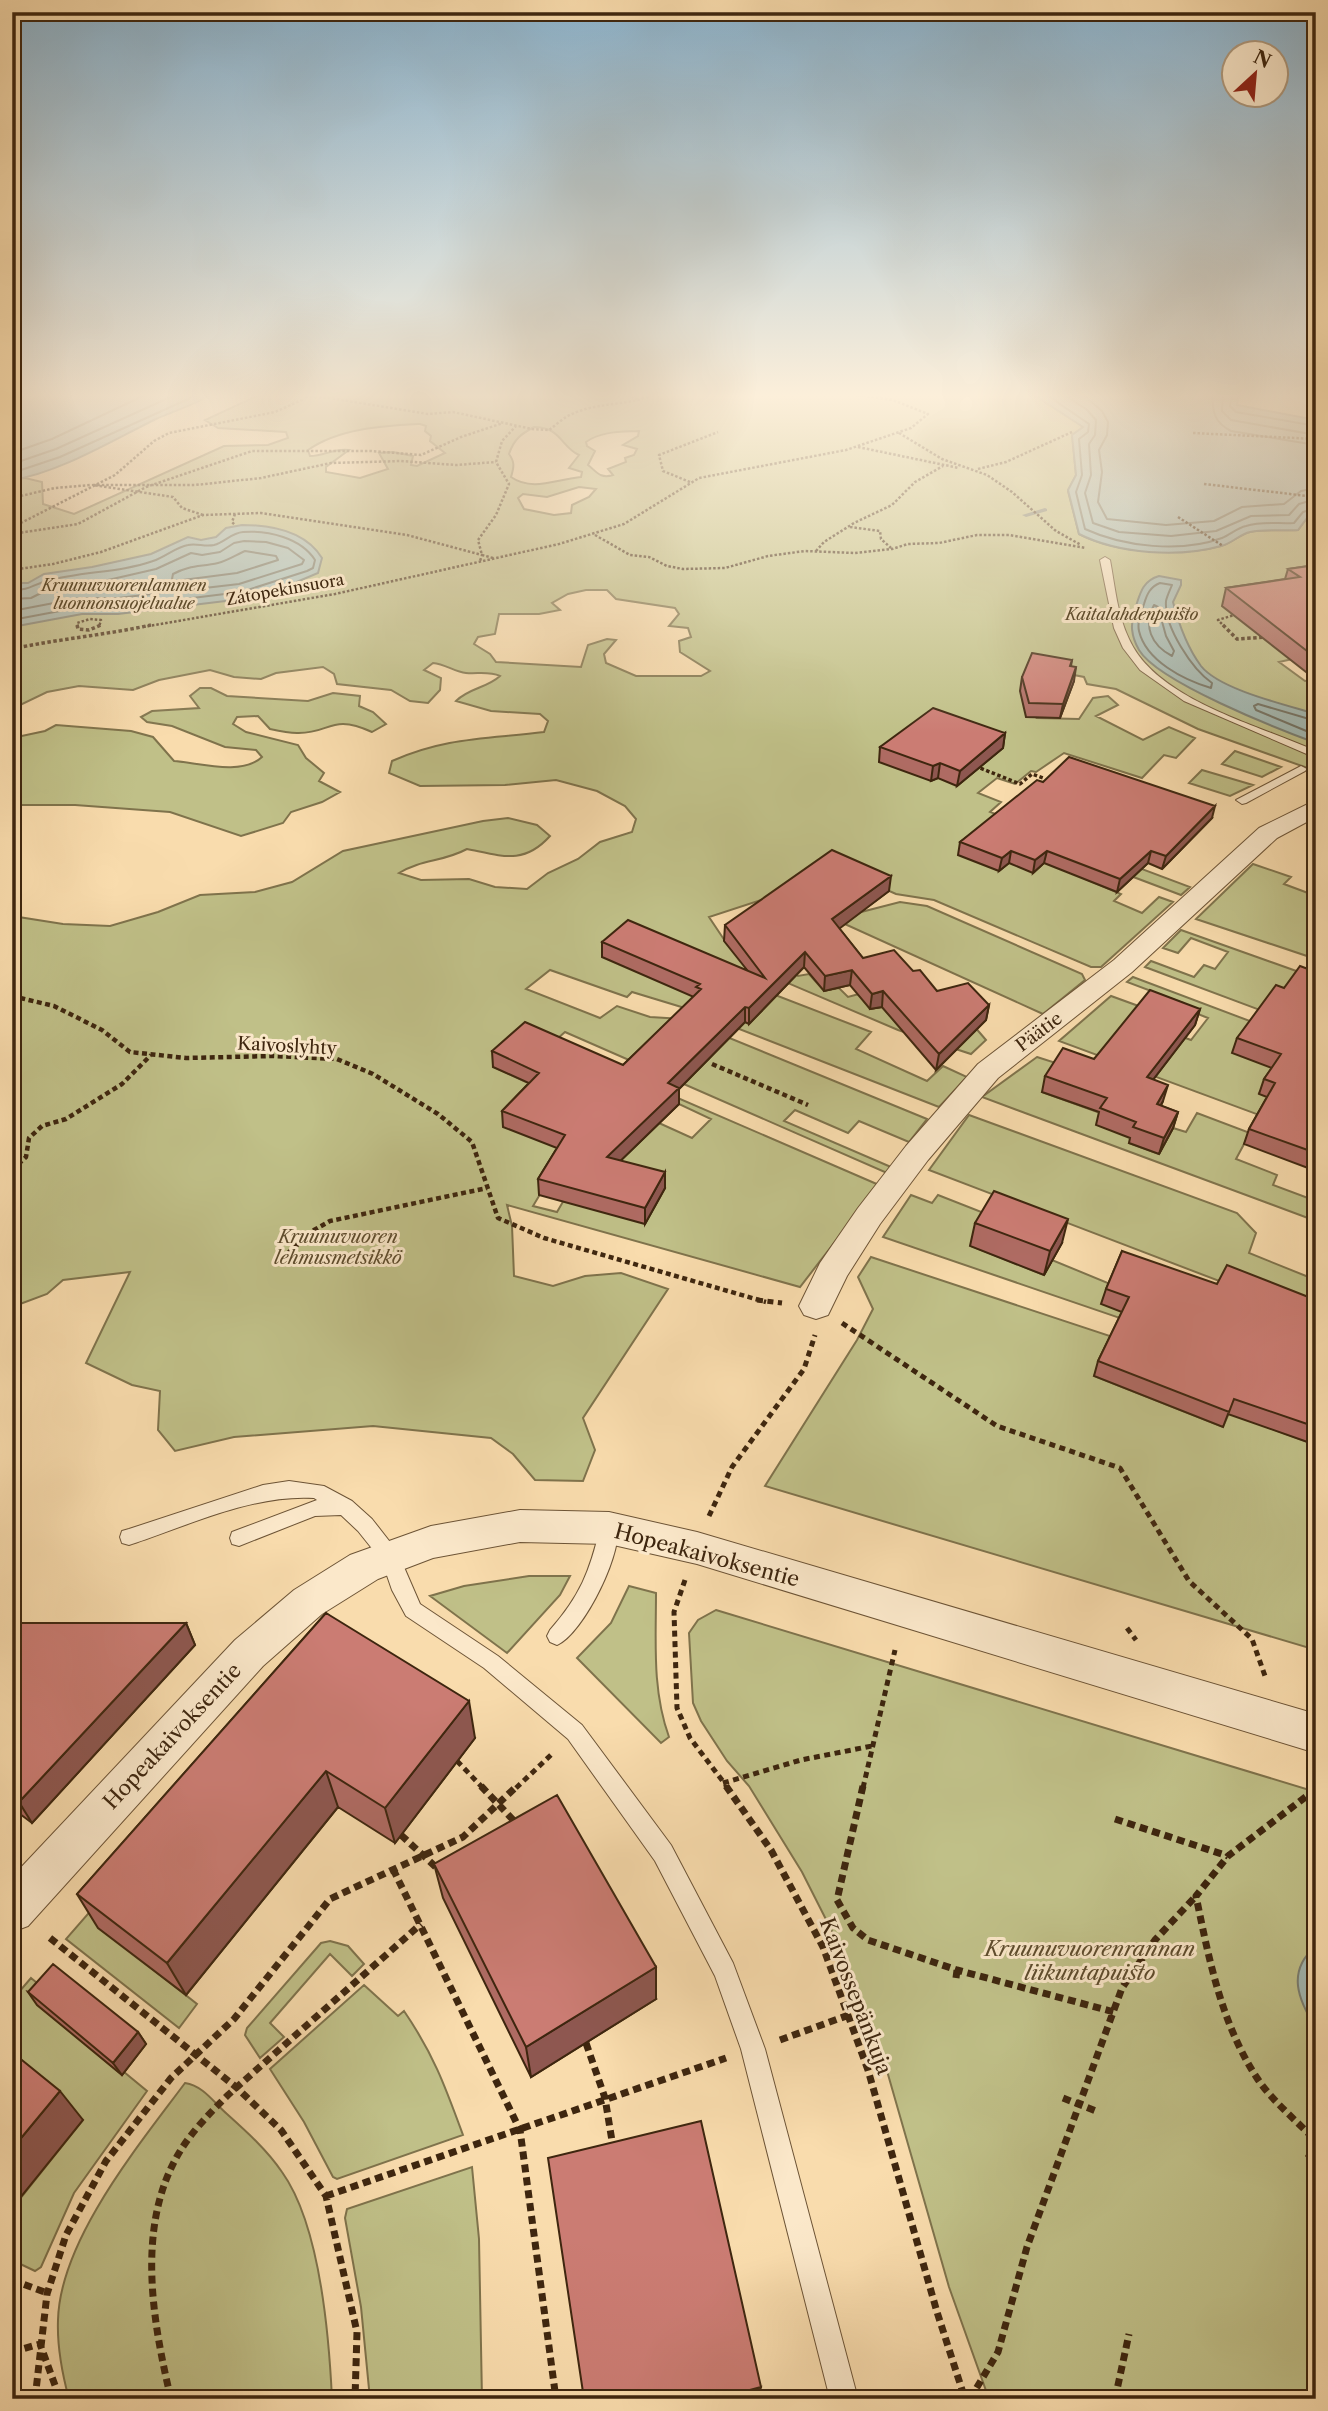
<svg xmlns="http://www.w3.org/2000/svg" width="1328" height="2411" viewBox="0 0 1328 2411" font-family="'Libre Caslon Text',serif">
  <rect width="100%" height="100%" fill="#f9dcad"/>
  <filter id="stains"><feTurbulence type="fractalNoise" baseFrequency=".00286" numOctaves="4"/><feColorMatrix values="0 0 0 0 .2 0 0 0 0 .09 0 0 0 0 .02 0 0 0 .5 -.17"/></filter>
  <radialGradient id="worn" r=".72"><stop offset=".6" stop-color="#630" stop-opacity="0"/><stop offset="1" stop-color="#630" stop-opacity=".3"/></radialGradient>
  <!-- green -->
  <path fill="#c0c088" stroke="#7f734c" stroke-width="2" fill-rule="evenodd" d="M259,395h775l50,32 -12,8 4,40 -8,16 11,43c37,19 101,23 142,12 10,-2 19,-12 29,-14 15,-3 33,-1 48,-2l9,-12 9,-5v68l-5,74 -32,7 26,19 11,-2v92l-118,-42 -82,-40 -29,-5 -3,-7 -26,-5 -21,46 42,1 14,-21 15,-2 10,9 -22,11 47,24 26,-13 26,11 -19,20 -12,-3 -22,23 -78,-25 -28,19 -5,-1 -16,13 -18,-6 -19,15 23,9 -11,10 200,75 -9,8 -82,-31 -16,14 38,16 -7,7 28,12 17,-16 14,5 -72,65h-10l-157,-67 -38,-6 -65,-29 30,47 39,-10 27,4 155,68 3,6 -42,34 -229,-104 -53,-10 -52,17 18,27 59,17 12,15 11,-2 15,17 15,-3 9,9 11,-3 11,15 12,-2 16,18 70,-6 18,21 -15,14 -73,-24 -150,-64 -14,13 137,53 -15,17 71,32 16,-15 24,11 -28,30 -251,-98 -56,-17 -5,5 -77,-27 -24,19 74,29 17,-12 33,11 33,2 244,100 -18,23 -50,-21 -11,12 -53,-23 -11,11 107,46 -4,6 -322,-141 -17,15 -54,20 45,21 100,54 20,-19 33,15 19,-19 -64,-30 3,-3 229,99 -79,102 -293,-82 5,21 2,50 39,10 32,-10 36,-3 47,16 -85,129 12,32 -12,31 -48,-1 -22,-26 -22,-16 -118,-12 -139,11 -59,14 -17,-21 2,-39 -28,-6 -46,-22 44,-91 -67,8 -16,14 -35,13v-391l51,8 47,2 48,-14 42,-17 55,-3 37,-10 51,-31 140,-30 25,-3 29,7 13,11c-26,29 -48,20 -83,13 -24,13 -45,10 -68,24l22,7 48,-1 26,8 32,2 21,-16 30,-14 22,-17 32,-10 4,-13 -11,-13 -28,-15 -41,-11 -51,5 -85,1 -31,-13 3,-12c53,-24 96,-22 152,-29l4,-11 -8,-7 -49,-3 -35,-10c13,-13 31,-13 44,-25 -11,-5 -22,-2 -34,-3 -11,-1 -21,-9 -33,-10l-9,7 17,8 -1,12 -12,13 -18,-2 -19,-11 -54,-6 -3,-10 -11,-7 -47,6 -15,6 -27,-2 -24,-7 -51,10 -26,10 -54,-4 -32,6 -35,17v-229l13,-2 17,4 1,22 31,10 150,-68 44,-1 20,-7 -2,-6 -68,-4 -13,-8zM420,424l6,2 -1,5 6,5 -1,5 15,12 -28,13 -6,-1 2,-9 -20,-4 -14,1 9,16 -28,9 -34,-6v-5l23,-17c-15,-2 -25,6 -39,6l-2,-6c31,-22 75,-24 112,-26zM534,427c27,0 27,20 45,28l-10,13 13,4 -1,5c-24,2 -49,15 -70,0 3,-10 4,-15 -2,-23 5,-15 12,-20 25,-27zM639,431l-1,5 -15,9 14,4 -3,6 -9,3 1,4 -18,7 5,6c-13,4 -16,-3 -25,-10l7,-14 -8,-5 -1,-4c15,-11 35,-10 53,-11zM579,487l17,2 -7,8 -17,8 -1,8 -17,2 -30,-6 -6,-11 5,-4 24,3zM586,590h21l9,9 59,9 4,6 -10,12 19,2 3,9 -12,4 1,11 30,19 -9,5h-65l-30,-13 -2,-9 12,-14 -9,-1 -19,6 -7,22 -85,-5 -6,-8 -16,-10 4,-7 17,-3 4,-20h40l21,-4 -8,-7 16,-9zM554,1171l10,29 -7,12 -24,-6z
    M200,688h11l16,8 81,5 25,-8 27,3 -1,10 14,6 13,12 -14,8c-42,-19 -41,2 -75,1 -9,0 -18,-2 -27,-4l-12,-13 -21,1 -4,7 13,8 52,13 8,13 18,15 -5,8 21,11 -18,10 -31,10 -8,11 -42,13 -71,-24 -95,-7h-63v-67l33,-7 11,-6 75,6 22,6 21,24c25,2 68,15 88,-4l-6,-7 -31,-3 -53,-21 -25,-4 -6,-5 11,-6 47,-3 -9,-12z
    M1235,751l46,16 -19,10 -40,-13z
    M1202,770l51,15 -23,11 -41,-13z
    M1253,864l38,13 -7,7 32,12v63l-120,-40z
    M1181,930l135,48v53l-171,-64 6,-6 43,16 10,-12 11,4 13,-17 -37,-14 -13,15 -15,-5z
    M1133,977l183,69 -40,24 -17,23 43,17 14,26 -257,-95 52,-45 33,12 36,28 11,4 17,-22 -28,-11 3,-4 -56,-21z
    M1037,1057l22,7 -17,28 61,22 29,24 -3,5 30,11 14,-26 13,4 11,-19 53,20 -14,26 41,16 -4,10 43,16v20l-334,-124z
    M969,1115l268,98 19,20 -7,20 67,27v38l-387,-148z
    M911,1195l21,8 6,-8 51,20 -18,31 73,29 8,-15 264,109v16l-433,-148z
    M871,1257l242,80 -19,39 129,51 6,-14 87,32 -5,32 5,3v170l-551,-164 92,-146 16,-31 -15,-32z
    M529,1576h41l-10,19 -53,58 -77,-57 34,-10z
    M629,1586l27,7c0,49 -4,97 13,144l-8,6 -84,-85 34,-35z
    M716,1610l600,182v607h-327l-40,-112 -68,-237 -35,-91 -44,-87 -53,-86 -22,-25 -26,-40 -8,-18 -4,-70 9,-13z
    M272,1703l-173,224 98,77 -18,24 -113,-89z
    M330,1941l18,5 16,18 -12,12 -22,-22 -60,69 14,14 -24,21 -15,-23 2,-7 74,-85z
    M31,1978l17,14 -10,13 83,69 3,-2 23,19 -73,102 -33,74 -6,4 -23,-11v-51l71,-89 -71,-59v-61z
    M364,1985l34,31 6,-5c30,44 41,75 59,124l-126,44 -4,-2 -29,-55 -34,-53z
    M185,2083c19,3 29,20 42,31 20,18 40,36 55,58 38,53 47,163 50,227h-263c-7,-26 -12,-53 -11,-79 2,-80 81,-175 127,-237z
    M472,2167l7,72 3,160h-112l-9,-92 -16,-89 2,-9z"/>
  <!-- water -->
  <path fill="#a1b9b4" stroke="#797e72" stroke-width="2" d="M12,395h198c-18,11 -36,16 -54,24 -43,21 -97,54 -144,61z
    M1034,395h204l-1,10 79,15v93l-9,5 -9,12c-15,1 -33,-1 -48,2 -10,2 -19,12 -29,14 -43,12 -102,8 -142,-12l-11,-44 8,-15 -4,-40 11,-8z
    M242,525c31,0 63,6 80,33l-4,15 -38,16 -38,10 -124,15h-36l-70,13v-44h16l16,-9 48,-7 59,-13 37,-17 13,3 15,-3 10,-9z
    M1159,576l22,4v5l-8,17c6,23 14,45 28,64 19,24 86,39 115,48v29c-38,-14 -158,-61 -177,-93 -8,-14 -9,-26 -4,-41 5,-15 7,-28 24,-33z
    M1316,1946v82c-18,-28 -30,-57 0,-82z"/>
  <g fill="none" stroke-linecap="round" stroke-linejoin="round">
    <!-- shore -->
    <path stroke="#707062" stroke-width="2" d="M1047,395l42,29 -1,8 -9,7 3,36 -6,17 9,37c39,18 96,24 137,9 8,-3 15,-10 24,-12 15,-5 33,-2 48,-3l9,-11 13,-4
      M1064,395l22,14 10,11 -1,15 -6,9 2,31 -6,18 8,30 26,9 52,4 45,-5 35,-15 38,-1 10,-11 17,-5
      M1083,395l19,16 6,11 -1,13 -8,15 3,22 -4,30 9,17 59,6 48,-4 28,-14 42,-3 17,-13 15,-3
      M1212,395c1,18 2,27 19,36l85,14
      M1223,395l-1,16 9,9 85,15
      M1232,395l-2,11 6,6 80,14
      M12,453l40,-14 93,-44
      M12,464l44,-15 119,-54
      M12,473l48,-16 137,-62
      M245,551l31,5 2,4 -41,13 -62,8 -3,-2 1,-5c17,-9 27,-7 45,-11 9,-2 18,-8 27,-12z
      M1160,583l12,2c-2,5 -5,11 -6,16 -2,26 26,68 46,82l-1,5c-27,-8 -65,-27 -72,-57 -2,-9 2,-18 5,-27 3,-10 6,-17 16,-21z
      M12,590c19,0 19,-5 35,-9 35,-10 72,-8 106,-20 12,-4 23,-14 35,-16 8,-2 17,2 26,0 11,-3 17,-12 29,-13 25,-2 58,6 72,28l-2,8 -6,3 -66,21 -122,15h-38l-69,13
      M12,599l19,-1 18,-9 46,-6 61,-14 35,-16 11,2 18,-3 14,-9 10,-2 22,1 22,6 16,12 -2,4 -63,20 -121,14h-38l-68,13
      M1154,605l4,2 8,29 8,15 -2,5c-21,-11 -29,-30 -18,-51z
      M1316,721l-58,-17 -4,2 2,4 60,25"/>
    <!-- stream -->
    <path fill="#797e72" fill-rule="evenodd" d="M1045,508l2,1v2l-21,6 -4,-2z"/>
    <defs>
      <path id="lane" d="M1105,557l5,3c5,26 7,54 19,79 27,61 130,86 187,112v7l-132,-57 -44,-31 -17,-22 -9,-20 -14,-68z
        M1301,766l6,3 -2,2 -59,32 -4,1 -6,-4z
        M289,1481l35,5 28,15 20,18 25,32 23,53 78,52 84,69 89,120 62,118 32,86 93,350h-28l-89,-350 -26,-73 -60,-115 -87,-122 -84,-71 -78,-52 -14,-26 -10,-29 -24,-30 -17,-16 -26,1 -76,30 -7,-2 -2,-6 2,-6 85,-32 -3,-2c-61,-4 -127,28 -185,47l-7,-2 -2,-6 2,-6 7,-2 134,-44z
        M609,1520l7,2c11,24 -33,113 -59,123l-7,-3 -3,-6 3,-6c30,-34 40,-59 50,-102l2,-6z"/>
      <path id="street" d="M1316,800v17l-39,21 -145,134 -134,106 -70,82 -48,64 -33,52 -19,39 -12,4 -12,-4 -5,-9 21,-43 38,-55 48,-62 72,-82 136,-104 145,-132z
        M520,1510l89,2 88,20 619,182v39l-619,-189 -88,-20 -89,-2 -87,16 -55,21 -56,35 -59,52 -235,260 -16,6v-55l223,-237 59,-50 56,-35 81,-29z"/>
    </defs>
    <!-- lane casing -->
    <use href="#lane" stroke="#6d5436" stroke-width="2"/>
    <!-- street casing -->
    <use href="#street" stroke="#6d5436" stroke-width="2"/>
    <!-- path-far4 -->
    <path stroke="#3e260f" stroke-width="2.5" stroke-dasharray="2.5 2" stroke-linecap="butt" d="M283,395l47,3 98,16 25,-2 79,17 17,1c7,-5 15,-13 23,-16 25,-12 55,-8 81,-19
      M627,395l12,5
      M899,433l43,26 45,16 25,17 44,39 25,14
      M1193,433l123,6
      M858,447l101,21
      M978,469l28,-7 66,-30
      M690,482l-27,-11 -4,-16 59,-23
      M1204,484l112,13
      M12,498l43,-10 36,-3
      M235,514l-3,8 3,3
      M203,515l-21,-7 -9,-11 -80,-12h102l66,-7 70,-15 70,-2 55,4 40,-3
      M1178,517l45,29
      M850,527l30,4 1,8 10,9
      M19,532l-4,-6 100,-51 39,-34 15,-8 106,-21 29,-13
      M12,534l66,-10 68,-37 106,-36h119l50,4 40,-18 42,-14
      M595,535l35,20 19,2 18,9 16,3 42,-1 43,-12 37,-5 50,2 37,-4 16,-5 31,-1 38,-8h32l77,13
      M816,551l8,-9 30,-19 38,-18 23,-23 28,-16
      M493,558l-11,-3 -4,-15 18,-25 13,-31 -13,-22 6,-21 14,-15
      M12,570l41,-6 48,-12 102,-37 58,-2 146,22 75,20 -2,6
      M78,627l-1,-4 13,-4 11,1 -2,7
      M143,627l192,-33 224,-50 65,-20 75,-46 147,-28 65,-22 17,-14 -35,-14 -35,-5
      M1225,627l-7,-7 16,-5"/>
    <!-- path-far3 -->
    <path stroke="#3e260f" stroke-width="3.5" stroke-dasharray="3.5 2.5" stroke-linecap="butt" d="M77,625l1,4 11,1 12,-5
      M1223,625l14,14 29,-2
      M12,649c46,-10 93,-14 139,-24
      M975,766l45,18 12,-10 11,4"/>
    <!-- path-far2 -->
    <path stroke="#3e260f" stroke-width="4.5" stroke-dasharray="5 3.5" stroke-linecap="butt" d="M12,996l42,10 48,24 28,22 56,6 87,-2 64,3 36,15 65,40 34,28 26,76 46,20 222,64
      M712,1064l96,41
      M12,1170l14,-13 3,-19 13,-12 24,-7 56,-35 29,-29
      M288,1253l26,-23 16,-9 157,-33"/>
    <!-- path-far1 -->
    <path stroke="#3e260f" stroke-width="5" stroke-dasharray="6 4.5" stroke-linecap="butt" d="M757,1300l25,3
      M842,1323l155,103 123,42 69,113 63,58 13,37
      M709,1516l23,-49 72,-98 11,-34
      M685,1580l-11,32 3,96 13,30 38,50
      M1127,1628l9,12
      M457,1761l26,27
      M723,1783l78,-23 71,-14
      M516,1788l37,-35
      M863,1788l32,-138"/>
    <!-- path -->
    <path stroke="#3e260f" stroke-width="7" stroke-dasharray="8 5" stroke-linecap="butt" d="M481,1786l36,38
      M726,1786l45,64 52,97 45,123 69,242 28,87
      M863,1786l-26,114 16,28 15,12 89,30 157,42
      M1316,1789l-88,67 -32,40c13,63 25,127 61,182 15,23 40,43 59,63
      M1115,1819l113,37
      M401,1835l38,35
      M393,1869l127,261 36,269
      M50,1938l186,149 45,43 45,66 31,136 -2,67
      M956,1978l1,-8
      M780,2040l69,-25
      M586,2043l19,55 8,49
      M1063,2098l33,13
      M1308,2158l8,-14
      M326,2196l400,-138
      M12,2280l35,13
      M12,2352l28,-8 20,55
      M35,2399l12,-105 19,-59 40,-74 65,-83 63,-59 96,-120 133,-62 54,-51
      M171,2399c-19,-80 -36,-177 11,-251 13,-20 29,-36 46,-53l193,-171
      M970,2399l28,-47 29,-105 95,-259 33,-48 41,-44
      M1115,2399l14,-65"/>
    <!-- lane -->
    <use href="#lane" fill="#fbe8ca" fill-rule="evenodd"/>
    <!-- street -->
    <use href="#street" fill="#fbe8ca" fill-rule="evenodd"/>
  </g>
  <!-- wall -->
  <path fill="#af6b63" stroke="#3e260f" stroke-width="2" d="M1316,565v114h-1l-93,-73 4,-18 59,-9 3,-10z
    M1072,660l-1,6 3,15 -14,37 -34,-1 -6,-26 2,-14z
    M1005,733l-2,15 -46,38 -19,-8 -7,3 -52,-19 1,-15z
    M1043,782l169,36 -50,51 -14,-6 -31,29 -73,-29 -11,10 -24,-10 -10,8 -41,-16 2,-13z
    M889,891l-50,37 24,30 50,13 24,20 52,14 -3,15 -50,50 -54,-63 -12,2 -20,-24 -26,6 -20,-24 -55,57 -4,-2 -66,67v15l-59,57 45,27 -20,36 -106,-29 -1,-16 19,-31 -54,-21 -1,-16 27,-28 -36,-16 -1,-16 131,14 71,-68 -92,-40v-15l145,28 -23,-29 1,-16z
    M1316,972v199l-72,-27 5,-15 18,-32 -8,-3 5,-15 8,-11 -40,-15 5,-15 47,-50z
    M1200,1009l-5,16 -42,55 10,21 -2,5 17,6 -5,16 -14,26 -30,-11 1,-5 -34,-13 3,-13 -57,-20 3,-16 49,-17z
    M975,1223l87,20 -18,32 -74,-29z
    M1122,1251l186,140 8,3v51l-88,-31 -5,13 -129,-51 4,-15 24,-49 -21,-8 5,-15z
    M1316,1459v21l-5,-2z
    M326,1613l149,125 -80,105 -57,-36 -152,188 -88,-67 -21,-34z
    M12,1623h174l9,22 -163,178 -20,-15z
    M434,1864l222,135 -125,78 -88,-179z
    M28,1992l110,40 8,12 -24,31 -85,-70z"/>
  <!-- shaded-wall -->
  <path fill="#8e5750" stroke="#3e260f" stroke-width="2" d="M1076,667l-2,14 -14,37 3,-14z
    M1005,733l-2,15 -46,38 3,-15z
    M940,763l-2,15 -7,3 2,-15z
    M1215,806l-3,12 -50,51 4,-13z
    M1011,851l-2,12 -10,8 3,-13z
    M1047,851l-3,12 -11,10 2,-13z
    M1151,851l-3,12 -31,29 3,-13z
    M891,876l-2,15 -58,44 1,-16z
    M805,952l-1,15 -55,57v-16z
    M852,970l-2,15 -26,6 1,-15z
    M883,991l-1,16 -12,2 2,-15z
    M989,1005l-3,15 -50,50 3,-16z
    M745,1007v15l-66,67v15l-71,69 -1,-16 61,-74z
    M1200,1009l-5,16 -53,69 5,-17z
    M1168,1085l-5,16 -11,19 5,-16z
    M1178,1112l-5,16 -14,26 5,-16z
    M665,1172v16l-20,36v-16z
    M1068,1219l-6,24 -18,32 6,-24z
    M186,1623l9,22 -163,178 -13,-21z
    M469,1701l6,37 -80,105 -10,-35z
    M326,1771l12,36 -152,188 -19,-32z
    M656,1967v32l-125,78 -5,-30z
    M138,2032l8,12 -24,31 -9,-12z
    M60,2091l23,29 -71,88v-59z
    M761,2387l-3,12h-42z"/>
  <!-- building -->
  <path fill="#cb7c73" stroke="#3e260f" stroke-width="2" d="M1316,565v93l-90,-70 74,-11 -12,-8z
    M1032,653l40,7 -2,6 6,1 -13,37 -34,-1 -7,-26z
    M933,708l72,25 -45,38 -20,-8 -7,3 -53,-19z
    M1069,757l146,49 -49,50 -15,-5 -31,28 -73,-28 -12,9 -24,-9 -9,7 -42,-16 77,-62 6,2z
    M832,850l59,26 -59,43 31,39 31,-8 19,21 7,-1 17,21 31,-8 21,22 -50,49 -56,-63 -11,3 -20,-24 -27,6 -20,-24 -56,56 -4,-1 -77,76 11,5 -72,69 58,15 -20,36 -107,-29 27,-44 -63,-24 37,-38 -47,-22 33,-29 98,43 78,-76 -5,-2 4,-3 -98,-42 26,-22 137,58 -40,-53z
    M1300,966l16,6v181l-67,-24 26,-46 -11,-4 17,-25 -44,-16 39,-53 8,3z
    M1150,990l50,19 -53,68 21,8 -11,19 21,8 -14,26 -31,-11 3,-5 -36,-14 7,-10 -62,-22 18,-28 31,11z
    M994,1191l74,28 -18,32 -75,-28z
    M1122,1251l95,33 10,-19 89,35v71l-8,20 8,3v33l-82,-28 -5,13 -131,-51 31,-64 -23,-8z
    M326,1613l143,88 -84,107 -59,-37 -159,192 -90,-69z
    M12,1623h174l-167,179 -7,-4z
    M557,1795l99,172 -130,80 -92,-183z
    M53,1964l85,68 -25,31 -85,-71z
    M12,2052l48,39 -48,58z
    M701,2121l60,266 -45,12h-132l-36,-241z"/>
  <!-- sky -->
  <linearGradient id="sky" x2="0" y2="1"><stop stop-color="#8bb6d3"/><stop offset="0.54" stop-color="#fcefda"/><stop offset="1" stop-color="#fcefda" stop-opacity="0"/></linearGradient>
  <rect width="1328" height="733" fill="url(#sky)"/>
  <g text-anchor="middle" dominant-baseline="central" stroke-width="6" stroke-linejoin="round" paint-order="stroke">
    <!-- far-park labels -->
    <g font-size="16" font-style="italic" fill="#5e4c2d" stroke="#fbe8ca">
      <text x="124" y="585">Kruunuvuorenlammen<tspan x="124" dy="18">luonnonsuojelualue</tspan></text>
      <text x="1132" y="614">Kaitalahdenpuisto</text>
    </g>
    <!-- far-street labels -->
    <g font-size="16" fill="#3e260f" stroke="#fbe8ca">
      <text transform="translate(285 589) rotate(-10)">Zátopekinsuora</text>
    </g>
    <!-- street labels -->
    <g font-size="18" fill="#3e260f" stroke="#fbe8ca">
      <text transform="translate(1039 1032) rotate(-37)">Päätie</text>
      <text transform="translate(287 1046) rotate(3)">Kaivoslyhty</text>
    </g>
    <!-- park labels -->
    <g font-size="18" font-style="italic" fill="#5e4c2d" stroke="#fbe8ca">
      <text x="338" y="1237">Kruunuvuoren<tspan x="338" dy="21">lehmusmetsikkö</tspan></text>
    </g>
    <!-- near-street labels -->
    <g font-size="21" fill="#3e260f" stroke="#fbe8ca">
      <text transform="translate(707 1555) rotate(15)">Hopeakaivoksentie</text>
      <text transform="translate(172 1736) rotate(-47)">Hopeakaivoksentie</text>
      <text transform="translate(856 1996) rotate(69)">Kaivossepänkuja</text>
    </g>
    <!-- near-park labels -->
    <g font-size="21" font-style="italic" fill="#5e4c2d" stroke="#fbe8ca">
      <text x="1090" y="1948">Kruunuvuorenrannan<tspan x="1090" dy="24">liikuntapuisto</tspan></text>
    </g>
  </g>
  <!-- margin -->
  <rect width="1328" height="2411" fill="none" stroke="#f9dcad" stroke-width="42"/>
  <rect x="14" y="14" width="1300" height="2383" fill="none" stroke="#3e260f" stroke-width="3.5"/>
  <rect x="21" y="21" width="1286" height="2369" fill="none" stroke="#3e260f" stroke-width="2"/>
  <!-- north arrow -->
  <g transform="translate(1255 74) rotate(26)"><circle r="33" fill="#fbe8ca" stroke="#af9a7f" stroke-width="2"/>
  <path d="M0-5L12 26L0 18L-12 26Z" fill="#8f2418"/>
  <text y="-10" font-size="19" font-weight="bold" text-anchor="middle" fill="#3e260f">N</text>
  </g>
  <rect width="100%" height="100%" filter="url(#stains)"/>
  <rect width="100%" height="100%" fill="url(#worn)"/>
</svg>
